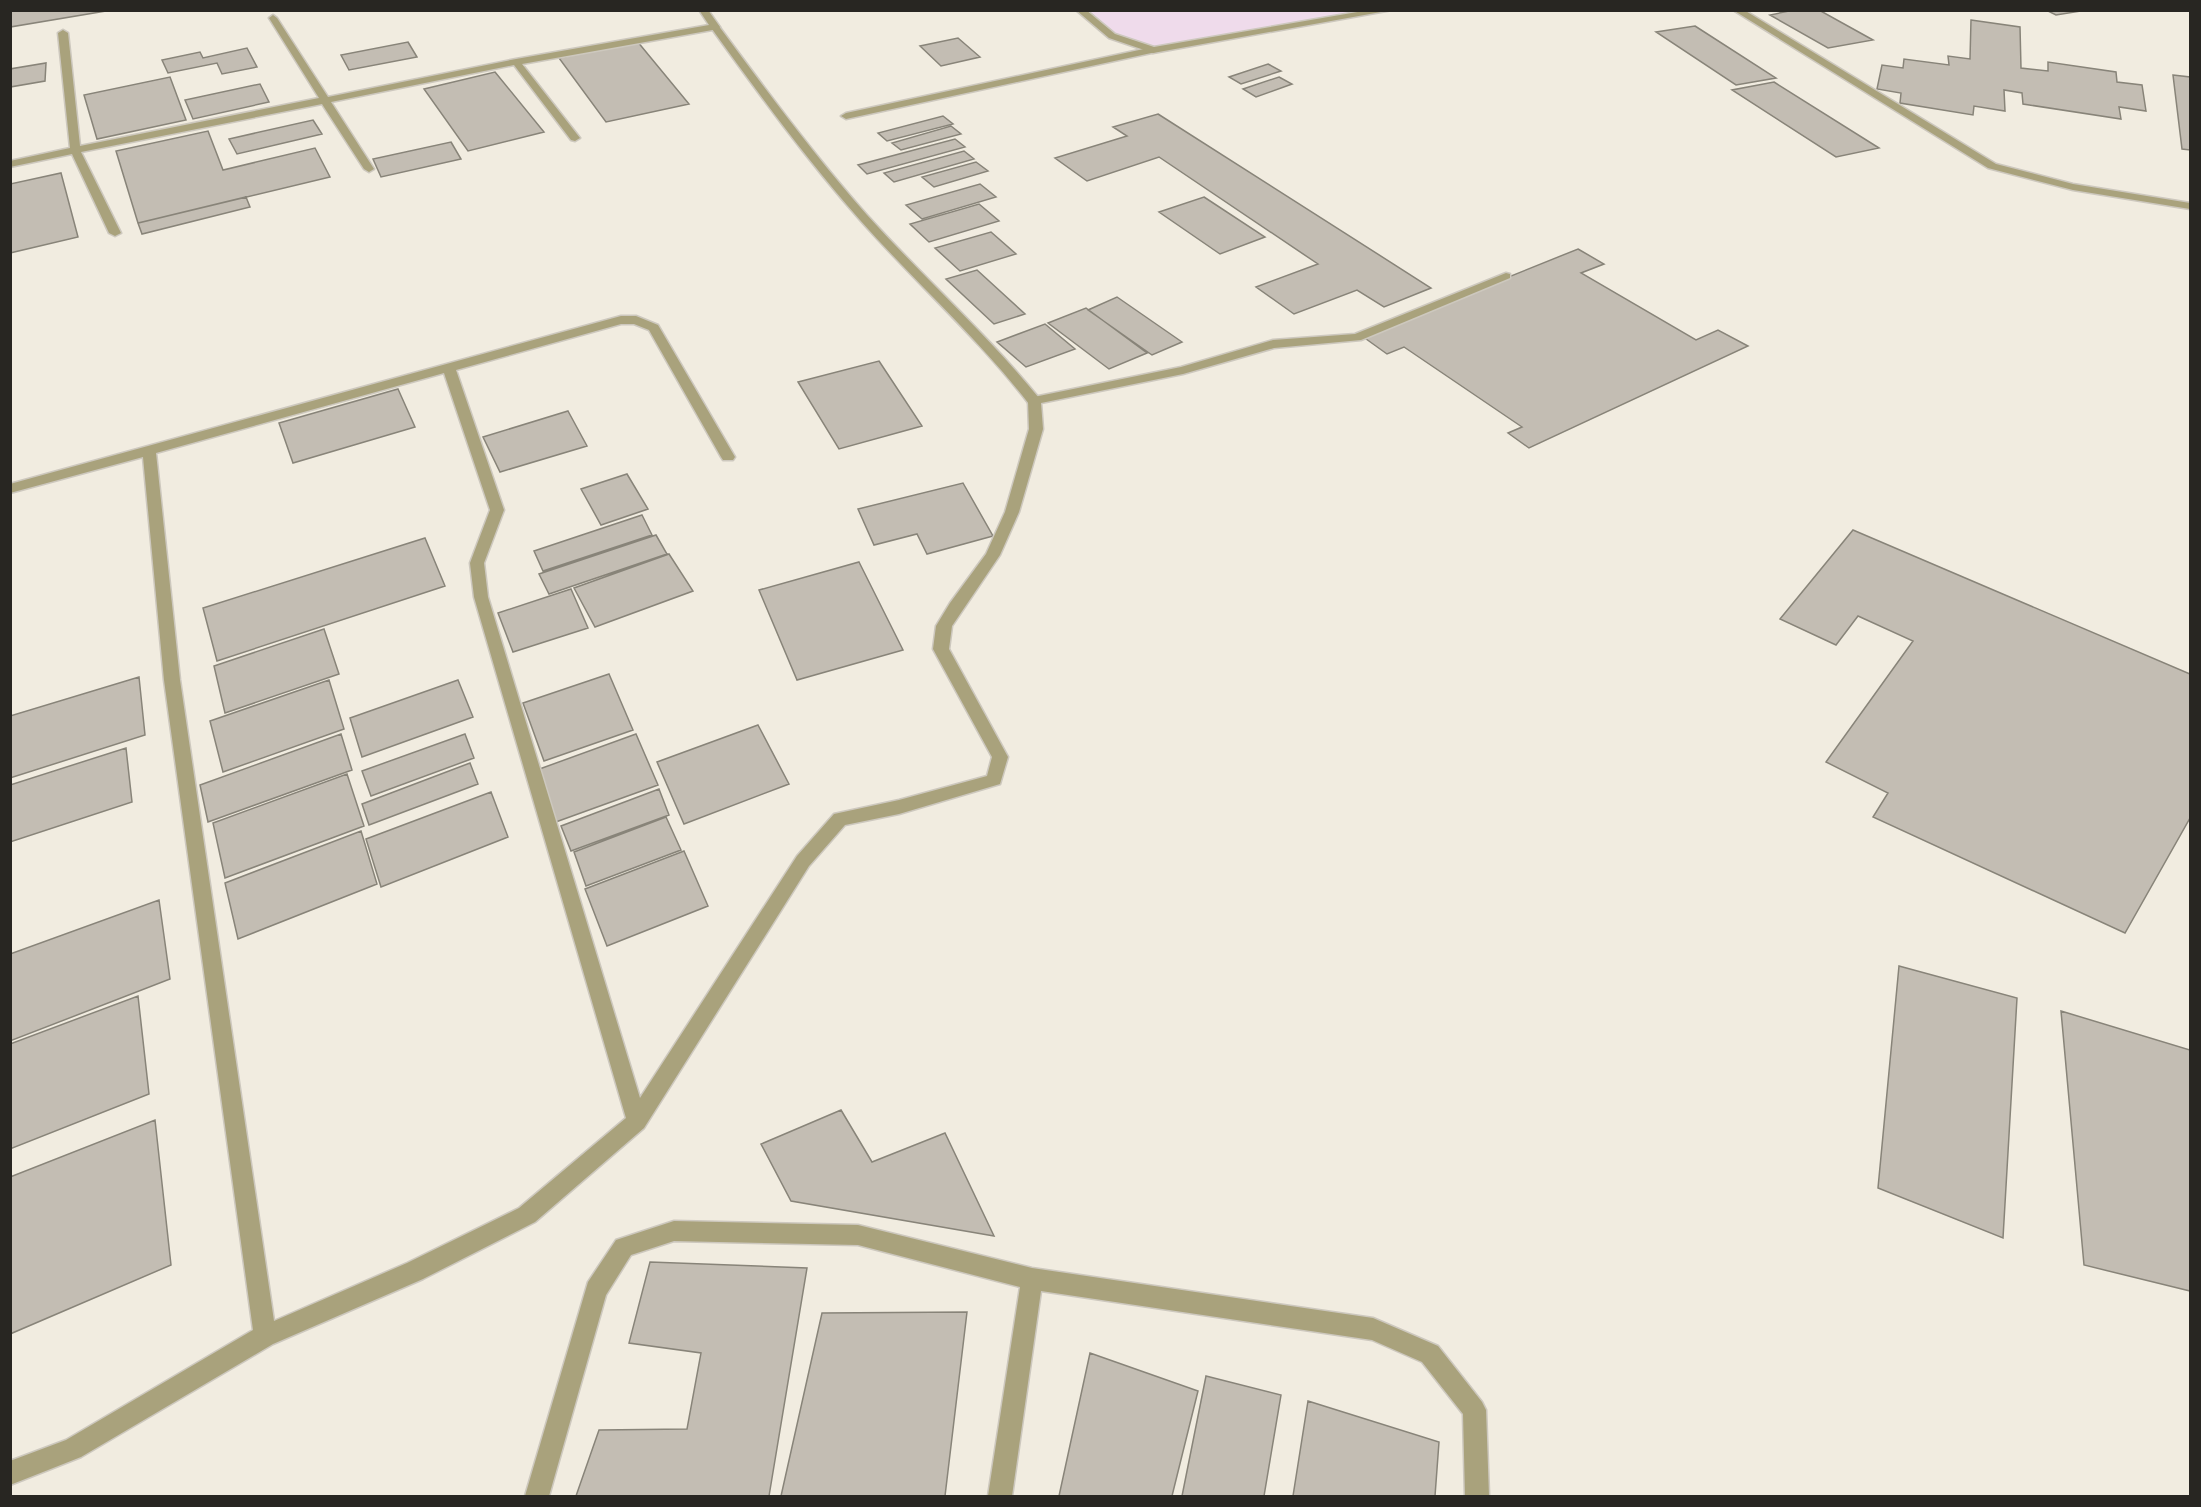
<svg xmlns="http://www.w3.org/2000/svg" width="2201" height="1507" viewBox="0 0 2201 1507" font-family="'Alegreya Sans',sans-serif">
  <rect width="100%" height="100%" fill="#f1ece0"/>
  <!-- education -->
  <path fill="#efdbeb" d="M1080,11h308l-235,39 -41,-14z"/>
  <!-- building -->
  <path fill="#c3bdb3" stroke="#888479" stroke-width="1.5" d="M10,10h102l-102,17z
    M1794,10h25l54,30 -45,8 -58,-33z
    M2046,10h41l-31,5z
    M1971,20l49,7 1,41 27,3v-9l68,10 1,10 25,3 4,26 -27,-4 2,12 -98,-15 -1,-11 -18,-3 1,21 -31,-5 -1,9 -73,-12 1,-10 -24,-4 5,-24 21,3 1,-9 45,6 -1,-9 22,3z
    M1695,26l81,52 -40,7 -80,-53z
    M958,38l22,19 -39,9 -21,-20z
    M637,41l52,63 -83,18 -47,-64z
    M408,42l9,15 -68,13 -8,-15z
    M247,48l10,19 -35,7 -5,-11 -49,10 -6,-13 38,-8 3,6z
    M46,63l-1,18 -35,6v-18z
    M1268,64l13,7 -40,13 -12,-7z
    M495,72l49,60 -76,19 -44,-62z
    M2173,75l17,2v73l-8,-1z
    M170,77l16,43 -89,19 -13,-44z
    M1279,77l13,7 -36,13 -13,-8z
    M1774,82l105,66 -43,9 -104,-67z
    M260,84l9,18 -76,17 -8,-19z
    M1158,114l273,174 -47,19 -27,-17 -63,24 -38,-27 62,-23 -159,-107 -72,24 -32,-23 72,-22 -14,-9z
    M943,116l10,8 -66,17 -9,-8z
    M313,120l9,14 -85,20 -8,-15z
    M951,126l10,8 -60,16 -9,-7z
    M208,131l15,39 92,-22 15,29 -192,46 -22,-72z
    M955,139l10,8 -98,27 -9,-9z
    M451,142l10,17 -80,18 -8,-18z
    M964,151l10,8 -80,23 -10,-9z
    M976,162l12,9 -54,16 -12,-10z
    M61,173l17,64 -68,16v-69z
    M980,184l16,13 -74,22 -16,-14z
    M246,197l4,10 -108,27 -4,-11z
    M1204,197l61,40 -45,17 -61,-42z
    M979,204l20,17 -70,21 -19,-18z
    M991,232l25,22 -56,17 -25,-23z
    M1578,249l26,15 -23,9 115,67 22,-10 30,16 -219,102 -21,-15 14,-6 -118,-80 -17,7 -25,-18z
    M977,270l48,44 -31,10 -48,-45z
    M1117,297l65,45 -30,13 -64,-45z
    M1086,308l61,45 -38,16 -61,-46z
    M1045,324l30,25 -49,18 -29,-25z
    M879,361l43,65 -83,23 -41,-67z
    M398,389l17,38 -122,36 -14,-40z
    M568,411l19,35 -87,26 -17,-35z
    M627,474l21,35 -47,16 -20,-36z
    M963,483l30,53 -66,18 -10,-20 -43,11 -16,-36z
    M642,515l10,20 -109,36 -9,-20z
    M1853,530l337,144v144l-65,115 -252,-116 15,-24 -62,-31 87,-121 -55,-25 -22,29 -56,-26z
    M656,535l11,19 -118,40 -10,-20z
    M425,538l20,48 -228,75 -14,-53z
    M669,554l24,37 -98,36 -21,-39z
    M859,562l44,88 -106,30 -38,-90z
    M571,589l17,39 -75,24 -15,-39z
    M324,629l15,45 -114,39 -11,-47z
    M609,674l24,56 -89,31 -21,-58z
    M139,677l6,58 -135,43v-62z
    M329,680l15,49 -121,43 -13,-51z
    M458,680l15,37 -111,40 -12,-39z
    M758,725l31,59 -105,40 -27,-62z
    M341,734l11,36 -144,52 -8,-37z
    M465,734l9,24 -103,38 -9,-25z
    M636,734l22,51 -105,38 -19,-52z
    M126,748l6,54 -122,40v-57z
    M470,763l8,21 -109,41 -7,-21z
    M347,774l17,52 -139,52 -12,-55z
    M659,789l10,26 -98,36 -10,-25z
    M491,792l17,45 -127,50 -15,-48z
    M666,817l15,33 -95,36 -12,-34z
    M361,831l16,53 -139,55 -13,-56z
    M684,851l24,55 -101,40 -22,-57z
    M159,900l11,79 -160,62v-87z
    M1899,966l118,32 -14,240 -125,-50z
    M138,996l11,98 -139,55v-105z
    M2061,1011l129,39v241l-106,-26z
    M841,1110l31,52 73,-29 49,103 -203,-35 -30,-57z
    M155,1120l16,145 -161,69v-157z
    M650,1262l157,6 -38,228h-193l23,-66 88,-1 14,-76 -72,-10z
    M967,1312l-22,184h-164l41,-183z
    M1090,1353l108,38 -26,105h-113z
    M1206,1376l75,19 -17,101h-82z
    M1308,1401l131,41 -4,54h-142z"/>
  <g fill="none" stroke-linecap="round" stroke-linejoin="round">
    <defs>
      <path id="service" d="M712,25h6c48,65 96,130 149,190 56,62 119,118 172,183l1,3 -1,3h-10c-51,-66 -114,-122 -169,-184 -54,-61 -101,-126 -148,-191z
        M1153,47l3,1v4l-310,67 -5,-3 5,-3z"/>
      <path id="minor" d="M699,10h9l12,17 -2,2 -196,35 58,74 -5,3 -4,-1 -57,-75 -183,37 43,67 -5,3 -5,-3 -42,-65 -241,48 40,81 -6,3 -6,-3 -37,-79 -62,13v-6l60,-13 -12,-115 5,-3 5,3 12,113 239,-48 -50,-80 4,-3 4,3 51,79 188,-38 193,-34z
        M1076,10h10l29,24 39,13 215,-37h23l-239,43 -44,-15z
        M1733,10h11l252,154 77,20 117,19v6l-117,-19 -85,-22z
        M1506,273l4,1v4l-149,62 -87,8 -91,26 -142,29 2,26 -24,83 -19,43 -48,71 -3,23 59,108 -8,27 -101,30 -54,11 -36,41 -165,262 -109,94 -112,57 -150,65 -192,113 -71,28v-24l56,-21 187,-110 -89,-650 -21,-223 -133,36v-9l611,-168h15l22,9 77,132 -2,3h-10l-2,-3 -72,-127 -15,-6h-13l-165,46 48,140 -20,53 4,34 152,501 157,-242 37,-42 65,-14 88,-24 5,-19 -59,-108 3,-23 14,-23 36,-49 19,-42 24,-83 -1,-28 1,-3 152,-31 92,-27 82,-6zM444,373l46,137 -20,53 4,34 152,521 -107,90 -112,55 -133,58 -94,-641 -24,-227z
        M674,1221l184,4 174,43 341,50 65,28 44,56 4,8 3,86h-24l-2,-82 -41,-52 -50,-22 -331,-49 -29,205h-24l32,-209 -162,-42 -184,-4 -43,14 -25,40 -57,201h-24l63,-214 28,-42z"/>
    </defs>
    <!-- service casing -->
    <use href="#service" stroke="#cdc8be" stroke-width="3"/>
    <!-- minor casing -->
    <use href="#minor" stroke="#cdc8be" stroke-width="3"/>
    <!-- service -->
    <use href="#service" fill="#a9a27c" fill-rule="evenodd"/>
    <!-- minor -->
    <use href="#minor" fill="#a9a27c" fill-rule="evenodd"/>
  </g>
  <!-- border -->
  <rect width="2201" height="1507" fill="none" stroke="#282622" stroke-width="24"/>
</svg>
